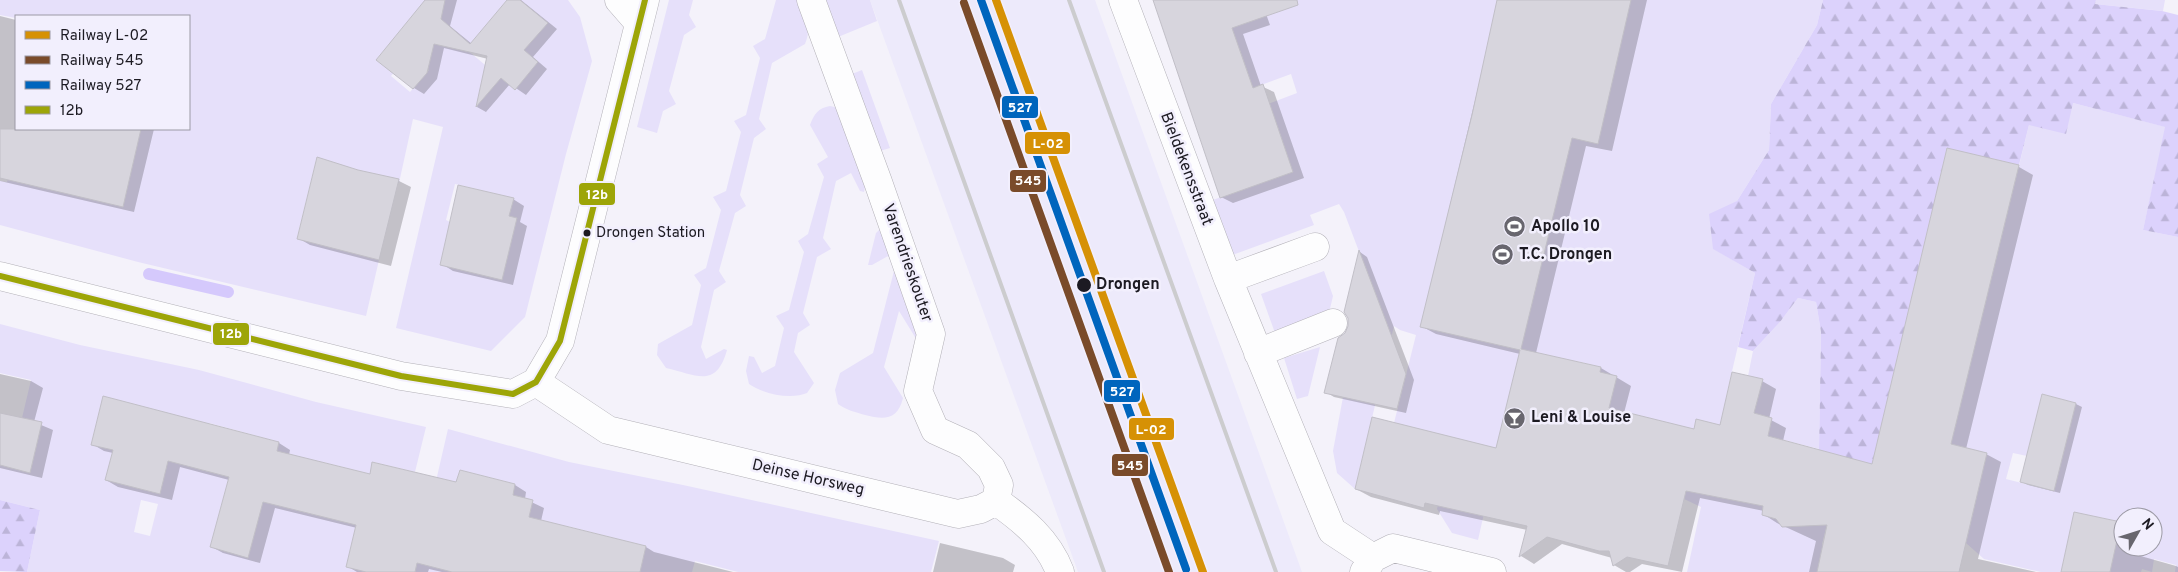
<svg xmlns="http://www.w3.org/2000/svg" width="2178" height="572" viewBox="0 0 2178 572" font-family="Overpass,sans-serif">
  <defs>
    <pattern id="forest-firs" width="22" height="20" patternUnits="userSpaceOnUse" patternTransform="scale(1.25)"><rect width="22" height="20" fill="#dcd2fc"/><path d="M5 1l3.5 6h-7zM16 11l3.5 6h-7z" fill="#bcb4d8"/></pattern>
  </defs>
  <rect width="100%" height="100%" fill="#f4f2fa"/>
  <!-- built -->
  <path fill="#edeafb" d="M870,0h225l207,572h-224z"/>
  <!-- green -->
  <path fill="#e6e0fa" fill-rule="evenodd" d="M0,0h507l-41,49 49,41 9,-40 23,-27 -27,-23h48l12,17 12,44 -26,93 -41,163 -34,34 -95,-23 47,-201 -30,-8 -14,64 -41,-13 -42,-10 -19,78 82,22 -13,56 -228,-54 -138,-37v-44l7,1 13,-53h47l-15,61 71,16 18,-77h48v-113h-173v2l-16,-3zM423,3l-38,64 -9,-7zM410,54l19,16 -19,22 -19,-16zM455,184l58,14 -9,39 8,1 -10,42 -52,-58 -4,-2z
    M669,0h24l-4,15 7,12 -12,8 -15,56 7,13 -13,7 -6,22 -20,-6z
    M776,0h24c5,16 12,28 5,44l-33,19 -13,56 7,10 -12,9 -14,57 6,11 -11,7 -16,58 7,11 -12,8 -13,57 5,12 18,-10 3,1c-11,39 -30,25 -61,18l-9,-13 1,-11 34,-19 9,-40 -7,-10 12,-7 15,-58 -8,-13 13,-6 15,-59 -7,-11 12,-6 14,-57 -7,-12 12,-7z
    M825,0h45l7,21 -39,16z
    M1285,0h538l-6,25 -46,79 -2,46 -32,51 -23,48 41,24 -29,124 16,92 -4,12 25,5 -1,7 10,1v4l4,1 4,5 50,-11 -8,31 6,1 -7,9 -4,18h-130l14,-65 -17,-8 -42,-83 -18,-4 -139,97 -7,31 -26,-7 -15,-24 17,-70 -60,-16 22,-88 -16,-5 -6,-4 -39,163 -18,-16 -4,-22 10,-54 28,-114 -27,-71 -5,-8 -29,11 4,10 -87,32 -20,-55 86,-30 -16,-47 -28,-14 48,-18 -6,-19 -38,14 -13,-38 -20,-18zM1576,361l25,6 -6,25 -25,-6zM1696,419l23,6 -32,35z
    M2096,0h69l-2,11 -68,-7z
    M862,70l28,78 -10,3 -28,-77z
    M2073,103l93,24 -23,103 35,7v335h-3l1,-7 -22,-6 -2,13 -10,-3 -1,3h-63l-12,-23 -5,23h-20l-57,-13 -18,-16 21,-90 -36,-9 78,-319zM2042,394l34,9 -22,88 -48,-12 7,-26 14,3zM2099,517l22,5 -32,36zM2123,517h30v30h-30z
    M830,106l9,2 27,74 -2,10 -4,-1 -9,-18 -15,8 -13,57 8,11 -14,8 -14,56 7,12 -12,8 -4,19 20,31 -7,10c-16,7 -44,1 -58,-9l-3,-13 3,-15 5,1 8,16 13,-7 9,-38 -8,-12 13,-6 15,-58 -6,-11 10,-7 16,-57 -7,-13 11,-7 -18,-32c4,-11 8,-17 20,-19z
    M882,227l37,112 -4,-2 -16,-26 -15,56 19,31c-5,22 -19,22 -38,17 -10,-3 -19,-5 -27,-11l-3,-14 5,-17 33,-20 22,-86 -7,-11 -16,9h-4l8,-32z
    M1324,271l9,25 -4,17 -54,20 -14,-39z
    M1798,298l18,4 5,30 -2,117 -51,-13 4,-18 -18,-5 -6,-37 5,-25 27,-29z
    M0,324l80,21 119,25 117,32 110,25 -11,45 -42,-10 -3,12 -47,-12 -12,52 45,11 -10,42 20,5h-339l13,-62 -40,-10v-35l30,8 12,-50 -20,-5 9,-38 -31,-7zM103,397l61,15 -20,78 -39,-10 8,-30 -22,-6zM209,423l70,19 -31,115 -38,-10 19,-70 -32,-8zM141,500l17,4 -8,32 -16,-4z
    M1320,347l-12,49 -11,3 -13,-41z
    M448,429l121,33 114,23 256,56 -8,31h-193l-43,-11 -3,11h-52l6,-26 -79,-20 -6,21 -43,14 15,-61 -20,-5 2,-11 -55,-14 -9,34 -6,66 7,2h-37z"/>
  <!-- forest -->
  <path fill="url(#forest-firs)" d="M1823,0h273l-1,4 67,7 16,4v222l-35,-7 22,-103 -92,-24 -7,31 -37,-9 -10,40 -72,-16 -77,326 -54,-11 3,-15 2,-117 -5,-30 -18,-4 -18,24 -27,29 -15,-4 17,-74 -42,-24 -4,-35 28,-13 32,-51 2,-46 46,-79z
    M0,500l40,10 -13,62 -27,-1z"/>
  <!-- shadow -->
  <path fill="#0003" d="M427,0h30l-7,26 22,18 37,-44h12l36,29 -24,28 14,12 -21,26 -16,-11 -24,28 -9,-5 11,-48 -44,-11 -7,31 -13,15 -10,-6z
    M1154,0h107l9,25 -27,9 18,52 13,6 30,86 -71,25 -12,-6z
    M1499,0h148l-35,151 -26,-5 -50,207 65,15 30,18 -7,27 71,18 26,-5 41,-45 14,8 -7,30 17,9 -3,13 90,24 75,-315 71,17 14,8 -67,274 20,5 15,8 -23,97 58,13h-227l7,-31 -39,-18 -14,-9 1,-3 -64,-13 -18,74 -40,-8 -12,8h-4l-12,-7 -2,-7 -50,-14 -28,20 -13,-8 6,-26 -87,-19 -1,4 -68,-18 -15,-8 141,-39 23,-96 -84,-20 -15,-8z
    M0,16l16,4v109h138l-20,83 -134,-31z
    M358,171l41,10 12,6 -20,79 -81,-21 -12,-7z
    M513,199l11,7 -4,16 7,4 -14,59 -60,-14 -11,-7z
    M1360,252l7,5 47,123 -8,33 -72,-16 -8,-5 24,-66z
    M0,374l31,7 12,7 -9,34 19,8 -11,48 -42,-10z
    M2076,404l6,3 -22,86 -32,-8 -6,-3z
    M279,443l11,7 -1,5 82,20 86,9 58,1 11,7 -1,7 19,9 -3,13 105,26 8,5 79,20h-291l-13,-3 -1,3h-71l-10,-6 10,-38 -82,-20 -15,55 -37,-10 -11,-6 17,-67 -49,-13 -8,33 -54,-13 -12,-7 7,-27 -9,-2 -12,-7z
    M2120,523l3,2v22h8l-1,6 46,13 2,1v5h-116z
    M940,543l63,15 12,7 -2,7h-80z"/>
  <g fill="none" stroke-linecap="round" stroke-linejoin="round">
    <!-- stream -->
    <path stroke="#d5c9fc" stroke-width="12" d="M149,274l79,18"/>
  </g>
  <!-- building -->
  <path fill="#d7d5dd" stroke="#c1bfc7" d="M425,0h20l-4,19 29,25 37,-44h13l28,23 -24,27 14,12 -23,28 -14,-12 -25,29 11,-51 -53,-12 -7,29 -14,16 -37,-29z
    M1153,0h144l1,5 -66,23 21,60 10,-4 30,88 -73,26z
    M1497,0h134l-33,144 -26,-6 -51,211 80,18 -1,5 17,4 -8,32 85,21 2,-10 24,6 12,-53 31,7 -9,34 18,5 -4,18 104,28 75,-316 72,17 -68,279 36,9 -28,119h-142l10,-47 -45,2 -6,-8 -14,-4 1,-9 -77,-15 -18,75 -41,-9 -14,9 -4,-15h-10l-52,-14 -28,20 8,-31 -102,-23 -1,5 -69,-19 17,-72 124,31 24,-98 -100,-23 52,-212z
    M0,129h141l-18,78 -123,-29z
    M317,157l41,13 41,9 -20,81 -82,-21z
    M458,185l56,13 -5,18 8,2 -15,62 -62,-15z
    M1359,250l47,124 -9,35 -73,-16 14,-55 7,-5 3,-7v-8l-4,-6z
    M2042,394l34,9 -22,88 -34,-9z
    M103,396l176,46 -2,9 93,23 2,-12 84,20 4,-12 55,14 -2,11 20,5 -4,17 117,29 -6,26h-188l-35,-9 -2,9h-49l-20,-5 10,-42 -93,-23 -15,56 -38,-11 19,-70 -61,-16 -8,33 -55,-14 8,-30 -22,-5z
    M0,413l42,9 -12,51 -30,-8z
    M2074,512l47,10 -11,50h-49z"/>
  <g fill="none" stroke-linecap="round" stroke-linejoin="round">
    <defs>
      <path id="minor" d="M619,0l20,23
        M811,0l67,182 53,152 -13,57 17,39 33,15 23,23 8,17 -3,16
        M1123,0l105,279 104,252 41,27
        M0,276l401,100 112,18 23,-12 24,-41 85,-341
        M1228,279l87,-32
        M1258,353l75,-30
        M536,382l72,48 350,84 23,-5 15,-8
        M996,501c27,19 52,39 64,71
        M1364,572l9,-14 20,-10 99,24"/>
    </defs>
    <!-- minor casing -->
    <use href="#minor" stroke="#b3b1b8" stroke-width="29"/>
    <!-- minor -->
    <use href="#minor" stroke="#fdfdfe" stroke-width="28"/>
    <!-- rail -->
    <path stroke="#ccccce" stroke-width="4" d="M899,0l205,572
      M1069,0l207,572"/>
    <defs>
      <path id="bus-1" d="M0,276l401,100 112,18 23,-12 24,-41 85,-341"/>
    </defs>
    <!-- bus-1 casing -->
    <use href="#bus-1" stroke="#f2effd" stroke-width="10"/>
    <!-- bus-1 -->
    <use href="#bus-1" stroke="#9da508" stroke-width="6"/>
    <defs>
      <path id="rail-1" d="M996,0l207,572"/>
      <path id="rail-2" d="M964,3l205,569"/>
      <path id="rail-3" d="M981,0l205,569"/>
    </defs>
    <!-- rail-1 casing -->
    <use href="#rail-1" stroke="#f2effd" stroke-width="11"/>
    <!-- rail-2 casing -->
    <use href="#rail-2" stroke="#f2effd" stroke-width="11"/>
    <!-- rail-3 casing -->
    <use href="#rail-3" stroke="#f2effd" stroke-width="11"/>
    <!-- rail-1 -->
    <use href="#rail-1" stroke="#d69105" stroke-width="8"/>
    <!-- rail-2 -->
    <use href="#rail-2" stroke="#7a4b2a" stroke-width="8"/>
    <!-- rail-3 -->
    <use href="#rail-3" stroke="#0065bd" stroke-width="8"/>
  </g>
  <!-- icons -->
  <defs>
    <symbol id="stadium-disc" viewBox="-11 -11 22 22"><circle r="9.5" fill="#68666e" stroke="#f2effd"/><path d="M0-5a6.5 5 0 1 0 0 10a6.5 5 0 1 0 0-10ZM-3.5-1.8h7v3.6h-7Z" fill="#fff"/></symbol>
    <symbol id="bar-disc" viewBox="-11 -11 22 22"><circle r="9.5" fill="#68666e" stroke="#f2effd"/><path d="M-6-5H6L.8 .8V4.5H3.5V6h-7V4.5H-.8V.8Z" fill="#fff"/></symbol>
  </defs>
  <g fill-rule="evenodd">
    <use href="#stadium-disc" x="1502" y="214" width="25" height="25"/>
    <use href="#stadium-disc" x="1490" y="242" width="25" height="25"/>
    <use href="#bar-disc" x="1502" y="406" width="25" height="25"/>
  </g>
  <!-- markers -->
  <g fill="#1c1a22" stroke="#f2effd" stroke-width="2">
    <circle cx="587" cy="233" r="4.5"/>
    <circle cx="1084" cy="285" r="8"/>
  </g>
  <g text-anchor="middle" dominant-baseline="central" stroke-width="5" stroke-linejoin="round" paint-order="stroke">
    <!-- bus labels -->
    <g font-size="15" fill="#1c1a22" stroke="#f2effd" text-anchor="start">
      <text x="596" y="233">Drongen Station</text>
    </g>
    <!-- street labels -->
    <g font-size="16" fill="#1c1a22" stroke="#f2effd">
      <text transform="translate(1186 169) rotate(69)">Bieldekensstraat</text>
      <text transform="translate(907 263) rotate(71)">Varendrieskouter</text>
      <text transform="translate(808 478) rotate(13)">Deinse Horsweg</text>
    </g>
    <!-- poi labels -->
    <g font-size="16" font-weight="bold" fill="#1c1a22" stroke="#f2effd" text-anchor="start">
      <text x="1531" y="227">Apollo 10</text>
      <text x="1519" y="255">T.C. Drongen</text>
      <text x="1531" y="418">Leni &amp; Louise</text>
    </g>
    <!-- stop labels -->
    <g font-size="16" font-weight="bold" fill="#1c1a22" stroke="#f2effd" text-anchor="start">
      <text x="1096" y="285">Drongen</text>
    </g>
  </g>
  <g stroke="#f2effd" stroke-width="2">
    <rect x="1001" y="95" width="38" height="24" rx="5" fill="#0065bd"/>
    <rect x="1024" y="131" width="47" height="24" rx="5" fill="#d69105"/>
    <rect x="1009" y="169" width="38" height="24" rx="5" fill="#7a4b2a"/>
    <rect x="578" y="182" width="38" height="24" rx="5" fill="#9da508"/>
    <rect x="212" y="322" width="38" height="24" rx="5" fill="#9da508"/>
    <rect x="1103" y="379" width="38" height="24" rx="5" fill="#0065bd"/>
    <rect x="1128" y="417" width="47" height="24" rx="5" fill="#d69105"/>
    <rect x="1111" y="453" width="38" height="24" rx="5" fill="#7a4b2a"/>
  </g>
  <g font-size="14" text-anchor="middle" font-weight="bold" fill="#fff">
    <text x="1020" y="112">527</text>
    <text x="1048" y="148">L-02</text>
    <text x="1028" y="185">545</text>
    <text x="597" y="199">12b</text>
    <text x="231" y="338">12b</text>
    <text x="1122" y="396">527</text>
    <text x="1151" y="434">L-02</text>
    <text x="1130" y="470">545</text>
  </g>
  <!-- legend -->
  <rect x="15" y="15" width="175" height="115" fill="#f2effd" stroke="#9c9aa5"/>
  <rect x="25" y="31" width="25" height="8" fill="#d69105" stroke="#9c9aa5"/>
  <text x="60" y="40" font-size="15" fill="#1c1a22">Railway L-02</text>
  <rect x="25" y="56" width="25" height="8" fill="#7a4b2a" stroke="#9c9aa5"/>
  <text x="60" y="65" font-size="15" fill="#1c1a22">Railway 545</text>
  <rect x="25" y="81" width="25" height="8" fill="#0065bd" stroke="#9c9aa5"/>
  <text x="60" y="90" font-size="15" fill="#1c1a22">Railway 527</text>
  <rect x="25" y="106" width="25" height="8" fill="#9da508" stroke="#9c9aa5"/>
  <text x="60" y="115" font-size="15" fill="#1c1a22">12b</text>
  <!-- north arrow -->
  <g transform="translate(2138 532) rotate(51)"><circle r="24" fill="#f2effd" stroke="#9c9aa5"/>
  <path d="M0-4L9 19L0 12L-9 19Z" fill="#68666e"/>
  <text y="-8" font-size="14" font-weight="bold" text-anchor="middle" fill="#1c1a22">N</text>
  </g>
</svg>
